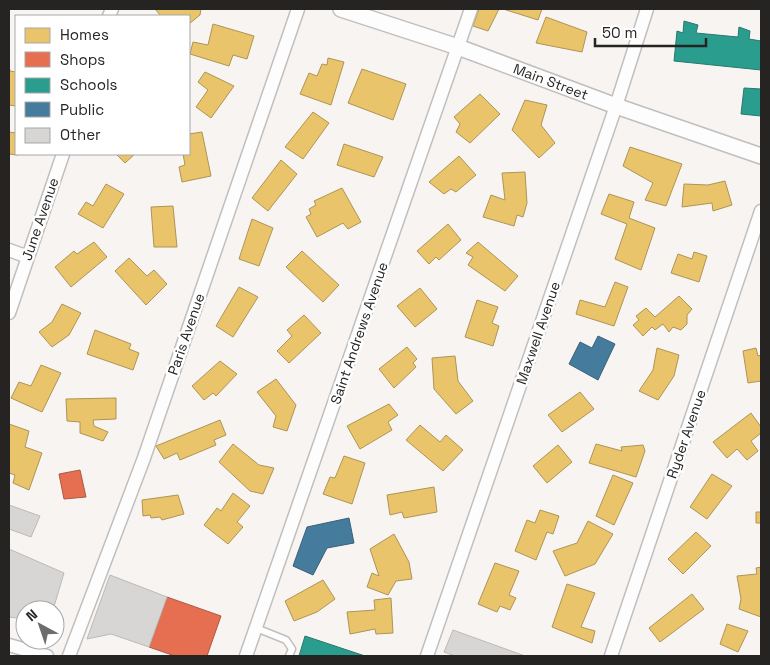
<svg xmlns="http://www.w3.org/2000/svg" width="770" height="665" viewBox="0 0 770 665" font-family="'Space Grotesk',sans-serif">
  <rect width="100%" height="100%" fill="#f7f4f2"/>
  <!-- homes -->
  <path fill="#e9c46a" stroke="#ae9455" d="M155,9h46l-1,6 -11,9v-8h-28z
    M479,9h20l-11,22 -15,-5z
    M503,9h39l-4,11z
    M546,17l41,15 -5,20 -46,-9z
    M213,24l41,12 -7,23 -14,-4 -4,11 -39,-12 3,-12 15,3z
    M328,58l16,4 -13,43 -31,-11 9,-21 8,3 5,-12 5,1z
    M9,66l1,5 6,1v34l-7,-1z
    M362,69l44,15 -13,36 -45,-17z
    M205,72l29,14 -23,32 -15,-11 12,-17 -10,-8z
    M480,94l20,20 -30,29 -14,-11 4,-8 -6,-7z
    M525,100l22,5 -6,20 14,18 -16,15 -27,-28z
    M313,112l16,11 -26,36 -18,-12z
    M9,132l7,1 2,22 -9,-1z
    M202,132l9,44 -29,6 -3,-15 6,-2 -2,-11h6v-20z
    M344,144l39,13 -9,20 -37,-12z
    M630,147l52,17 -16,42 -21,-6 8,-17 -30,-17z
    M116,154h19l-10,9z
    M459,156l17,19 -20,17 -5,-3 -7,5 -15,-12z
    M281,160l16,14 -29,37 -16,-13z
    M525,172l2,31 -4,14 -6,-2 -3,11 -31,-9 8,-22 14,5 -3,-27z
    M725,181l7,24 -19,6 -1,-8 -30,4 2,-23 24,1z
    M106,184l18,10 -21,34 -25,-14 8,-12 7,4z
    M342,188l19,34 -13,7 -5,-6 -26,14 -11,-20 5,-3 -2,-5 7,-4 -2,-4z
    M609,194l25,8 -5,16 26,10 -14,42 -26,-11 12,-35 -26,-10z
    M173,206l4,41h-23l-3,-40z
    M252,219l21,9 -14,38 -20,-7z
    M448,224l13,16 -22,20 -3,-3 -7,7 -12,-13z
    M94,242l13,15 -36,30 -16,-20 19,-16 3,3z
    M478,242l40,34 -13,15 -37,-26 5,-8 -7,-4z
    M302,251l37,34 -16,17 -37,-35z
    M694,252l13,4 -8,26 -28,-9 7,-19 14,5z
    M129,258l18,18 7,-6 13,14 -21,21 -31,-34z
    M615,282l13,5 -14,39 -38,-12 4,-14 25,7z
    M239,287l19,10 -25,40 -17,-11z
    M420,288l17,21 -22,18 -18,-21z
    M679,296l13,13 -5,6v9l-6,6 -8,-3 -4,5 -6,-8 -8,6 -3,-3 -9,9 -10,-11 6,-5 -3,-4 10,-8 9,9z
    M477,300l21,7 -6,16 7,3 -6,20 -28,-9z
    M62,304l19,9 -12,22 -17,12 -13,-15 13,-10z
    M304,315l17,18 -32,30 -12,-12 15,-15 -5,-6z
    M95,330l36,14 -2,5 10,4 -6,17 -46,-16z
    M407,347l10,12 -4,4 3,4 -22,21 -15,-19z
    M657,348l22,7 -5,21 -16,24 -19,-9 14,-21z
    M756,348l2,8 3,-1v26l-13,2 -5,-32z
    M455,356l3,25 15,20 -17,13 -22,-25 -2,-31z
    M220,361l17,13 -21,22 -3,-3 -9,7 -12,-14z
    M41,365l20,8 -19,39 -31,-14 8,-16 12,4z
    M276,379l20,26 -9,26 -14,-4 3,-11 -19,-24z
    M580,392l14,17 -32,23 -14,-17z
    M116,398v21l-23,1 1,6 14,6 -5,9 -23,-8v-11l-13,-1 -1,-22z
    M389,404l9,11 -10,7 4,8 -32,19 -13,-23z
    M751,413l10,14v6l-10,8 7,10 -11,9 -10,-11 -10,9 -14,-16z
    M220,420l6,15 -12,5 2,5 -36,15 -3,-7 -13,6 -8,-13z
    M9,424l20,7 -4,16 17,6 -13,37 -16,-7 2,-8 -6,-2z
    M420,425l20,17 6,-7 17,15 -20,21 -37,-31z
    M233,444l26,21 15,3 -11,26 -13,-3 -31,-29z
    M596,444l26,7 -1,-4 22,-2 2,6 -9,26 -47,-14z
    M558,445l14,17 -25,21 -14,-17z
    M344,456l21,7 -13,41 -29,-10 7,-17 5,1z
    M712,474l20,12 -25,33 -17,-12z
    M613,475l20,8 -19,42 -18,-9z
    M434,487l3,25 -33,6 -2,-6 -12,3 -3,-20z
    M233,493l17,13 -13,16 6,5 -15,17 -24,-19 13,-17 4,3z
    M178,495l6,19 -22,6 -2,-3 -9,1 -1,-3 -7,1 -1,-16z
    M540,510l19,6 -6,18 -6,-2 -11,28 -21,-9 12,-31 8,3z
    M756,512h5v11h-5z
    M588,521l25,13 -18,30 -30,12 -12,-25 24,-8z
    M696,532l15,14 -28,28 -15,-15z
    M394,534l15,28 3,17 -16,2 -8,14 -21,-8 5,-14 7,3 -9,-27z
    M495,563l24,8 -10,24 7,3 -6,12 -10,-4 -3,6 -19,-8z
    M761,567v50l-22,-8 2,-10 -4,-23 20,-2 -1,-6z
    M323,580l12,19 -18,13 -23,9 -9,-20z
    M567,584l28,9 -14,34 14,4 -3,12 -40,-16z
    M692,594l12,15 -44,33 -11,-14z
    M391,598l2,35 -17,1 -1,-5 -25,5 -3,-22 28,-2 -1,-10z
    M727,624l21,7 -10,21 -18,-8z"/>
  <!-- shops -->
  <path fill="#e76f51" stroke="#ad5843" d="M80,470l6,27 -22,2 -5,-25z
    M167,597l54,19 -14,40h-32l-26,-9z"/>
  <!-- schools -->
  <path fill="#2a9d8f" stroke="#28796f" d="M684,21l14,4 -2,8 42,4 1,-10 11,4 -1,8 12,2v29l-87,-9 3,-30 6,2z
    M744,88l17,1v27l-20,-2z
    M305,636l60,20h-66z"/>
  <!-- public -->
  <path fill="#457b9d" stroke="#3b6178" d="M598,336l17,8 -17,36 -29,-16 11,-22 12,6z
    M349,518l5,25 -27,5 -14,27 -20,-9 14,-39z"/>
  <!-- building -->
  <path fill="#d8d6d4" stroke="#bcbab8" d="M9,505l31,11 -9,21 -22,-8z
    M9,549l55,24 -11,37h-28v9l-16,-2z
    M110,575l57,22 -18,50 -38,-13 -24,5z
    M453,630l72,26h-70l-11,-4z"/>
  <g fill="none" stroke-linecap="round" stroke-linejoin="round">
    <defs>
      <path id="service" d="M256,628l30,12 6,9 -3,7"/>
      <path id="minor" d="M109,16l3,-7
        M9,250l19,7
        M9,313l54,-159
        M9,645l38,11
        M69,656l75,-198 154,-449
        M246,656l225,-647
        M427,656l189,-550 31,-97
        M611,656l150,-445"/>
      <g id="tertiary">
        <path id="s1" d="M341,9l117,38 158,59 145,50"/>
      </g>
    </defs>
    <!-- service casing -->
    <use href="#service" stroke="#c1bfbd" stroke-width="9"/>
    <!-- minor casing -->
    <use href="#minor" stroke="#c1bfbd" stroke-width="15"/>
    <!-- tertiary casing -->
    <use href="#tertiary" stroke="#c1bfbd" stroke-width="18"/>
    <!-- service -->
    <use href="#service" stroke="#fefdfd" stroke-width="6"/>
    <!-- minor -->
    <use href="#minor" stroke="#fefdfd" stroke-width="12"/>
    <!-- tertiary -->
    <use href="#tertiary" stroke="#fefdfd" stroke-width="15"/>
  </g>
  <g text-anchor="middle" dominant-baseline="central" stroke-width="5" stroke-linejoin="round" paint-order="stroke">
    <!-- street labels -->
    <g font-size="14" fill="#252423" stroke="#fff">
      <text stroke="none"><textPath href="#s1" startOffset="222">Main Street</textPath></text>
      <text transform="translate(40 219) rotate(-71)">June Avenue</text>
      <text transform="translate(359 333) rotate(-71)">Saint Andrews Avenue</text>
      <text transform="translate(538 333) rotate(-71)">Maxwell Avenue</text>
      <text transform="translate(186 334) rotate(-71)">Paris Avenue</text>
      <text transform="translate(686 434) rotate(-71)">Ryder Avenue</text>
    </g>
  </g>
  <!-- border -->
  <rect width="770" height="665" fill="none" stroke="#252423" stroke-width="20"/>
  <!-- legend -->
  <rect x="15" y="15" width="175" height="140" fill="#ffffff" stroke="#a8a7a7"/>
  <rect x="25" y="28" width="25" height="15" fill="#e9c46a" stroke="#a8a7a7"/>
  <text x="60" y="40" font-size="15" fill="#252423">Homes</text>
  <rect x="25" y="52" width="25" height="15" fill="#e76f51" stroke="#a8a7a7"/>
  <text x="60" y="65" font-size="15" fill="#252423">Shops</text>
  <rect x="25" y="78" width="25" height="15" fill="#2a9d8f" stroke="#a8a7a7"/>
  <text x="60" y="90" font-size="15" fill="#252423">Schools</text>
  <rect x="25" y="102" width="25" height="15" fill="#457b9d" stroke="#a8a7a7"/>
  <text x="60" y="115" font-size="15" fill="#252423">Public</text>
  <rect x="25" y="128" width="25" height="15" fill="#d8d6d4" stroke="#a8a7a7"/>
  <text x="60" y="140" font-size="15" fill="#252423">Other</text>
  <!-- north arrow -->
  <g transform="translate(40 625) rotate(320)"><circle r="24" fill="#ffffff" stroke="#a8a7a7"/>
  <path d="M0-4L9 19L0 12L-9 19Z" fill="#6e6d6b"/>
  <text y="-8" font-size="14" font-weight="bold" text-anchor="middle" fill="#252423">N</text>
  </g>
  <!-- scale -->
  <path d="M595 38v8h111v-8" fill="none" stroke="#252423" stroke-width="2.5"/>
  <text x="602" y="38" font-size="15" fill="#252423" stroke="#ffffff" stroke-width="4" paint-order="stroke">50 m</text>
</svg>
